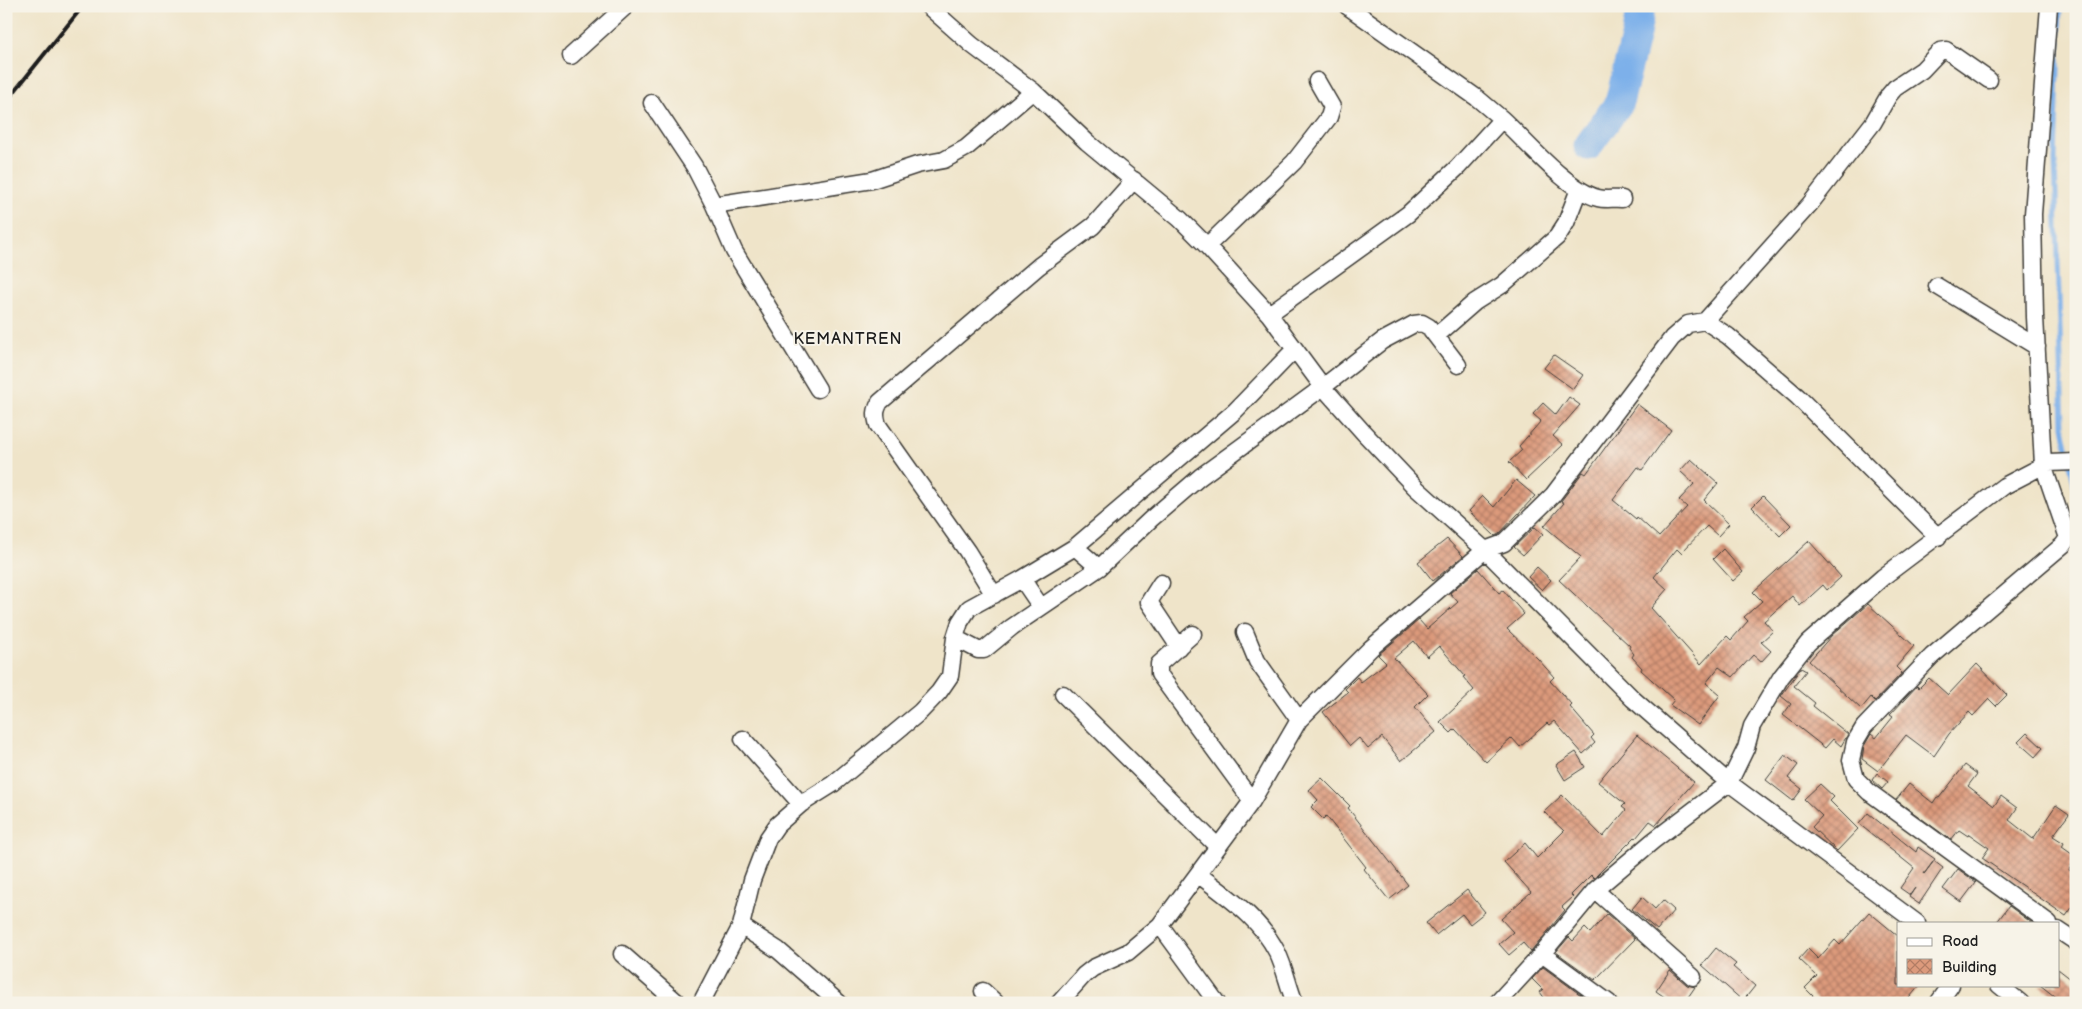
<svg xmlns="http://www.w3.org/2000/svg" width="2082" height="1009" viewBox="0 0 2082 1009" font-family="'Balsamiq Sans',sans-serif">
  <defs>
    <pattern id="building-cross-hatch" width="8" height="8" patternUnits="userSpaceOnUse" patternTransform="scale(1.25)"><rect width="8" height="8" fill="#dc9a7c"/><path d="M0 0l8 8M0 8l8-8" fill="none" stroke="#b27d65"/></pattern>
  </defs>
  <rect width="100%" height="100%" fill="#f7f3e8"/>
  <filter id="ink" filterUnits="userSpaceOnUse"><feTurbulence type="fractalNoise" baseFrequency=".02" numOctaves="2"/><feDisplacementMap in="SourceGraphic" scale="10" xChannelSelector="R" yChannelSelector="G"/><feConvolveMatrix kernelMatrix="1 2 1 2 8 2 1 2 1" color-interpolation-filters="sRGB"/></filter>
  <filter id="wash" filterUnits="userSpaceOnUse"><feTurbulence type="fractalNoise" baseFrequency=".0096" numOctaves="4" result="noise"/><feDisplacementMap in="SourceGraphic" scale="20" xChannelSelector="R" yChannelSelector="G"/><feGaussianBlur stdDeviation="1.12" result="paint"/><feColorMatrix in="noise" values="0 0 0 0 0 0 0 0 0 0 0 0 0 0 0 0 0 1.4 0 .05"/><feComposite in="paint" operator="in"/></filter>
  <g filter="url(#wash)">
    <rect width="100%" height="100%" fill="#efe4c9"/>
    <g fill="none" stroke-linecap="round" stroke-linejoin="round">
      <!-- stream -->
      <path stroke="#7db0ea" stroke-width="5" d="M2060,6l-5,155 8,265 13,68"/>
      <!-- river -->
      <path stroke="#7db0ea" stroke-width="29" d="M1588,146l31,-43 17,-69 5,-28"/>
    </g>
    <g id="blocks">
      <!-- building -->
      <path fill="url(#building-cross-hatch)" d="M1554,355l29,20 -10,14 -29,-21z
        M1569,397l11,8 -27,31 10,9 -37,35 -17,-18 13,-12 -3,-4 22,-25 -8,-7 10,-11 13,12z
        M1637,404l34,26 -29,40 -4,-3 -25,33 23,19 1,-2 22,20 28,-30 -8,-7 15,-16 -14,-13 11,-12 27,24 -14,17 25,24 -11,12 -11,-10 -26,27 -4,-4 -23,28 13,12 -16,19 50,56 26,-28 4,4 17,-19 -4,-4 18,-16 -9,-9 56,-51 32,36 -14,13 -4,-5 -23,21 -8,-10 -28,25 9,10 -12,11 10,9 -10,11 -8,-7 -20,22 -14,-10 -13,16 14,12 -22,30 -28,-20 4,-5 -33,-30 1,-2 -10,-11 2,-3 -5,-6 1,-2 -71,-66 22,-23 -37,-31 20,-23 -3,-2 22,-29 3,2z
        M1516,480l19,16 -36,38 -4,2 -26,-25 14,-15 11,11z
        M1763,496l28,29 -11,11 -28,-29z
        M1535,527l8,7 -20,21 -9,-8z
        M1447,539l16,17 -30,25 -15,-19z
        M1723,549l20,23 -10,9 -20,-22z
        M1537,567l14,13 -9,10 -14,-13z
        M1478,569l21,24 4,-3 21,24 -17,15 31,30 16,18 -4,4 22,24 -2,2 24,28 -3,3 4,5 -12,11 -29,-33 -5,4 -2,-2 -27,24 -8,-9 -26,24 -31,-33 -4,4 -11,-11 34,-32 -11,-13 2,-1 -26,-30 -12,11 -13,-16 -20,17 34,36 -13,13 21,25 -35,29 -19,-24 -14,12 -9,-11 -9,8 -27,-34 25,-20 -3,-3 12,-12 4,5 25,-19 -8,-8 41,-35 8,9 31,-27 -8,-9z
        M1868,604l46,42 -18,21 6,6 -27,28 -4,-4 -10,12 -52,-48 23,-26z
        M1977,664l30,31 -11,11 -7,-7 -16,17 -4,-4 -20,22 -15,22 -28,-21 -28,36 -16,-12 2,-13 7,-12 5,4 17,-21 -3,-2 27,-29 2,2 10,-10 19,17z
        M1801,668l5,3 -12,15 21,17 -2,3 35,28 -7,12 -8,-7 -8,9 -42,-33 8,-11 -10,-8z
        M2027,733l16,15 -8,9 -17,-15z
        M1637,735l57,47 -38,43 -6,-4 -14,17 -1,-1 -41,41 -3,-3 -20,20 2,2 -11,10 3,3 -34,42 -8,-9 -14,12 -10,-11 14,-12 -12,-13 30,-27 -27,-30 21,-19 12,15 27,-27 -20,-19 18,-17 41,42 23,-27 -4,-3 3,-3 -27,-22z
        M1576,752l9,15 -20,13 -9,-15z
        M1785,755l13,10 -10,13 14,11 -9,12 -27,-21z
        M1965,765l12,9 -9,12 26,20 7,-10 16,12 -8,12 24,19 23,-34 13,9 -16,22 11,7 -2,4 14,10 -7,13 7,7v25l-10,14 -84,-58 7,-10 -20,-14 -1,2 -9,-6 -8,10 -55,-40 13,-16 24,19 4,-6 2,1z
        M1877,773l11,9 -6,7 -10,-9z
        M1322,778l28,28 -2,2 60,77 -19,15 -25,-31 2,-2 -40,-51 -3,3 -12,-12 7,-7 -9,-10z
        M1820,784l14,13 -4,4 28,28 -21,22 -25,-24 10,-11 -18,-17z
        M1868,813l48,39 2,-5 17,12 -11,15 10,-13 9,7 -24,36 -10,-7 6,-9 -5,7 -10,-7 14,-20 -55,-44z
        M1958,869l18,13 -15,20 -18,-13z
        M1467,890l18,22 -15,12 -8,-10 -26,21 -10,-12z
        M1642,897l13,12 8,-9 11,10 -17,20 -25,-21z
        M2009,906l23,17h-36z
        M1869,912l29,24v49h22l-15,18h-85l-15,-15 12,-12 -18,-17 9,-10 10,10 17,-19 5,5z
        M1607,914l28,25 -40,41 -39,-28 13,-15 4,4 12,-13 5,5z
        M1716,948l20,16 -3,3 22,19 -12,15 -41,-36z
        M1543,967l46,34 2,2h-43l-8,-11 3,-2 -11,-11z
        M2058,969l18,14v20h-13l-23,-18h18z
        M1670,970l17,15 8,2 -11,16h-11l-17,-12z"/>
    </g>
  </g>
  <g filter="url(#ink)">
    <use href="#blocks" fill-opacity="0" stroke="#3c3a36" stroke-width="1"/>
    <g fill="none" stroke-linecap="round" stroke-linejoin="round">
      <defs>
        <path id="minor" d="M928,6l44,39 61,46 54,51 93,77 27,27 62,68 54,73 40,45 52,55 70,63 148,149 96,84 188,140
          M571,56l55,-50
          M652,103l42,63 20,39 20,46 84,138
          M1502,119c24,22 65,71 96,79 7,2 17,0 24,1
          M714,205l158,-25 45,-15 27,-5 22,-12 67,-57
          M1207,246l87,-84 35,-45 3,-10 -15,-26
          M1937,286l100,61
          M1269,314l139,-100 50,-47 44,-48 -25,-21 -130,-92
          M1705,321l105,-117 63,-81 16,-28 6,-7 27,-18 18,-19 6,-1 43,30
          M1436,336l39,-34 27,-17 55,-48 9,-14 13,-34
          M1075,547l24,21
          M1022,579l19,28
          M1161,583l-12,19 30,45
          M994,595l-27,-44 -89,-126c-3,-10 -3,-14 2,-23l159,-136 54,-40 41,-46
          M1245,632l12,29 42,59
          M1193,634l-34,30v10l93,127
          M955,638l23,12h6l28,-23 87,-59 52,-49 49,-42 123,-90 59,-46 32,-17 8,-1 7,4 29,38
          M1063,694l155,153
          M743,739l58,65 32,-20 87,-72 19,-20 11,-16 5,-38 5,-16 9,-14 53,-29 53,-32 160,-136 60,-62
          M1198,874c29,23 61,43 79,78 8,16 11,34 18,51
          M1595,890l98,87
          M2049,923l-180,-131 -13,-13 -5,-19 4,-18 9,-15 68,-71 131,-111 5,-7 -25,-73 -8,-148 -2,-103 16,-208
          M1160,925l57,78
          M741,926l37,24 61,53
          M2058,930l18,12
          M622,954l56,49
          M1542,954l67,49
          M1999,985l22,18
          M983,991l13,12
          M701,1003l40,-77 11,-46 16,-42 9,-13 24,-21
          M1059,1003l25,-28 9,-7 35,-16 32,-27 92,-124 47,-81 72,-72 114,-98 19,-7 49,-48 119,-157 16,-14 17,-3 23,15 70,61 140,140
          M1497,1003l45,-49 53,-64 58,-49 76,-58 17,-35 6,-22 29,-49 27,-34 75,-66 121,-91 44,-23 28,-1
          M1938,1003l13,-18"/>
      </defs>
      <!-- minor casing -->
      <use href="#minor" stroke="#3c3a36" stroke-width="19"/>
      <!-- minor -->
      <use href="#minor" stroke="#fff" stroke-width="16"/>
      <!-- rail -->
      <path stroke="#1c1c1c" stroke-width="4" d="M6,102l77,-96"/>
    </g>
  </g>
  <g text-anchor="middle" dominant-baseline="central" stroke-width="4" stroke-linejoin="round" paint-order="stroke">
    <!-- quarter labels -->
    <g font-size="16" letter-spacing="1" fill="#1c1c1c" stroke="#f7f3e8">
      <text x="848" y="339">KEMANTREN</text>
    </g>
  </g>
  <!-- margin -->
  <rect width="2082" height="1009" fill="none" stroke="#f7f3e8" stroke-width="25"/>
  <!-- legend -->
  <rect x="1897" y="922" width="162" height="65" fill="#f7f3e8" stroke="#9f9d96"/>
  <rect x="1907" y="938" width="25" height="8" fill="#ffffff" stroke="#9f9d96"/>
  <text x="1942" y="946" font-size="15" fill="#1c1c1c">Road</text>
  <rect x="1907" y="959" width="25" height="15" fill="url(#building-cross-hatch)" stroke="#9f9d96"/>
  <text x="1942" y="972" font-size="15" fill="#1c1c1c">Building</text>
</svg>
